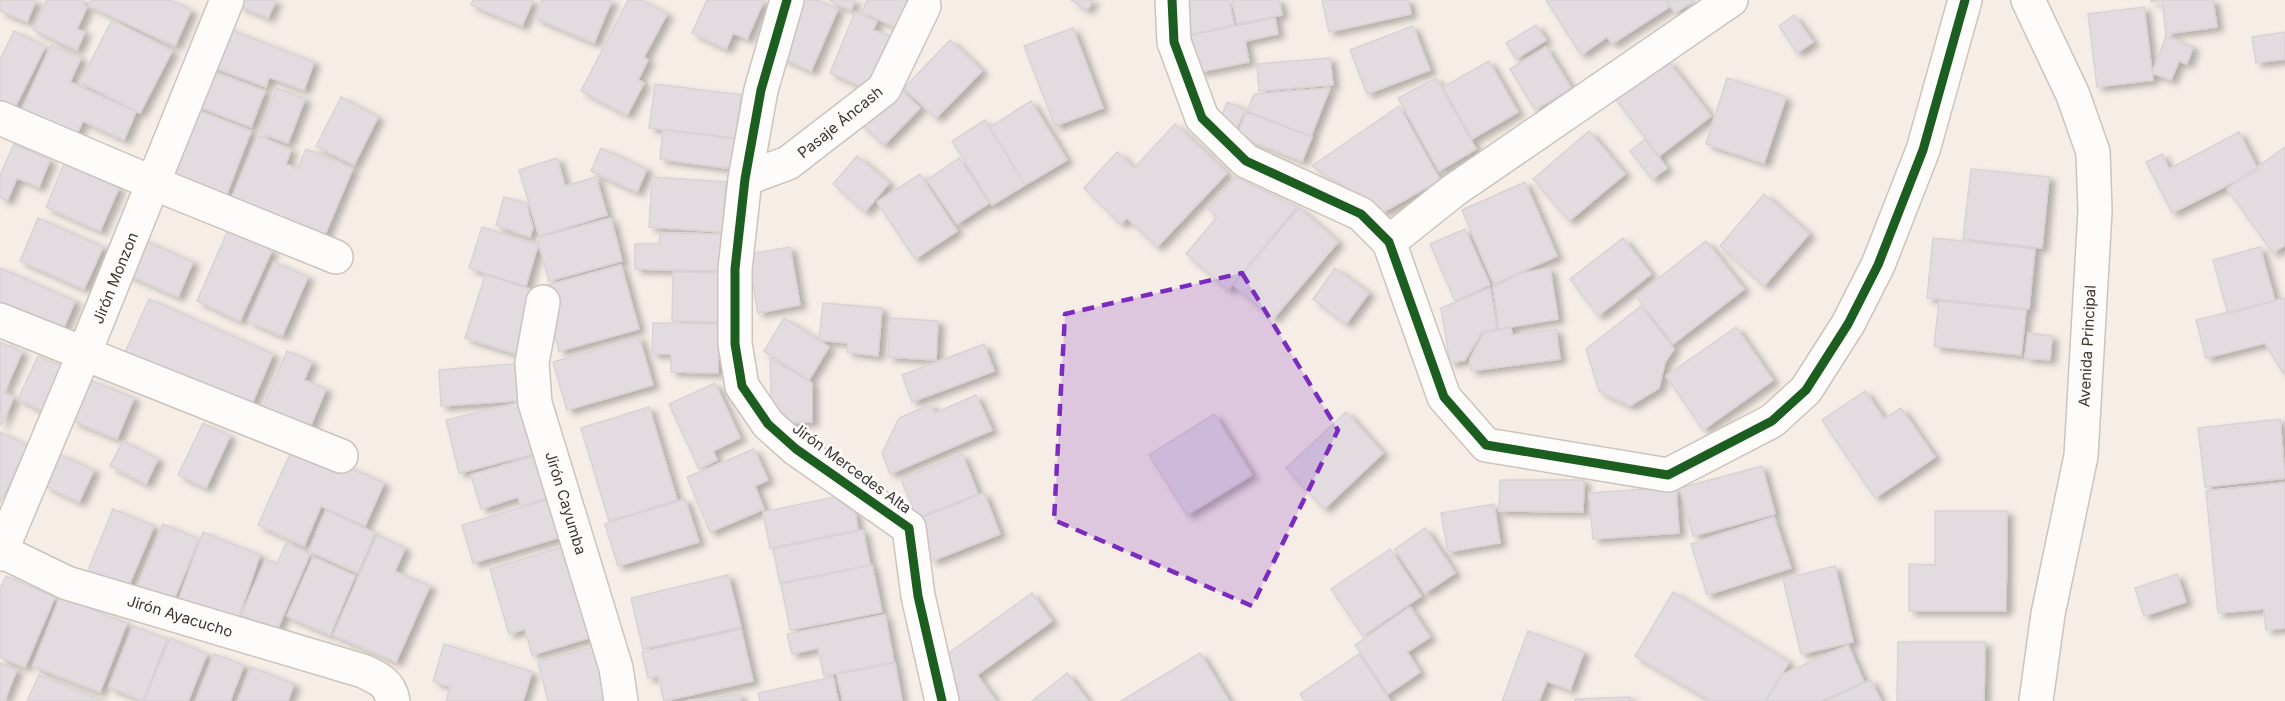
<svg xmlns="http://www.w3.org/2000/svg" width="2285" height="701" viewBox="0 0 2285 701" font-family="Inter,sans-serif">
  <defs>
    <filter id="shadow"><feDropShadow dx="6" dy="4" stdDeviation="3" flood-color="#0004"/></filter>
  </defs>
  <rect width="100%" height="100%" fill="#f6ede7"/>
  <!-- building -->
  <path fill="#e2dce1" stroke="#d8d3d5" stroke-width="1.5" filter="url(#shadow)" d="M0,0h36l-9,22 -27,-11z
    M47,0h37l-2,4 5,3 -10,22 8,3 -8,18 -44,-20z
    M92,0h78l21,10 -16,36 -86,-40z
    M241,0h35l-8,18 -30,-13z
    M473,0h60l-11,26 -51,-21z
    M542,0h70l-18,43 -59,-25z
    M628,0h13l26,14 -23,43 4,3 -10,20 6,3 -17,32 -46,-24z
    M707,0h57l-17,39 -14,-6 -7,16 -34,-16z
    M804,0h13l21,9 -27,62 -31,-14z
    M829,0h26l-4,10z
    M867,0h45l-13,29 -37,-17z
    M1071,0h22l-6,10z
    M1183,0h46l5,25 -44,10z
    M1232,0h47l3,15 -45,9z
    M1322,0h86l3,14 -82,18z
    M1546,0h119l4,7 -57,37 -5,-7 -26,18z
    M1667,0h28l-20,13z
    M2151,0h62l4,27 -51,7 -4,-34 -11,2z
    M2144,7l9,73 -56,7 -9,-73z
    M855,12l22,9 -4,9 17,6 -22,53 -38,-16z
    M1794,15l19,27 -16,11 -18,-27z
    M1275,18l3,16 -33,7 4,21 -50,10 -8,-37z
    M112,20l60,31 -32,62 -60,-31z
    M1536,25l10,15 -30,19 -10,-16z
    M221,26l93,36 -10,28 -35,-13 -3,10 -60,-23z
    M1413,26l17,44 -63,24 -17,-44z
    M1073,28l30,80 -48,18 -31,-80z
    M14,31l31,16 -35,70 -10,-5v-52z
    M2285,32v27l-29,4 -4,-26z
    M2166,36l27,11 -6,17 -8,-3 -8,19 -19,-7z
    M950,40l32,31 -46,47 -32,-30z
    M51,45l30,13 -11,24 66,30 -12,28 -41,-19 -10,21 -54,-25z
    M1546,47l25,41 -36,22 -25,-41z
    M1330,58l3,27 -74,6 -2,-27z
    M1489,61l29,51 -46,27 -29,-52z
    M1668,61l43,55 -52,40 -43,-56z
    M205,69l60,22 -14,36 -59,-23z
    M1436,78l40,71 -37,22 -41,-73z
    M1727,78l59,19 -22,66 -58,-19z
    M892,81l28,27 -36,37 -28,-26z
    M655,84l86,11 -5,43 -87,-10z
    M277,88l28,11 -17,44 -28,-10z
    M1330,88l-19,48 -64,-25 7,-17z
    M341,97l37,20 -24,48 -38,-19z
    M1031,101l36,59 -42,25 -35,-58z
    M1227,102l18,7 -10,24 -17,-7z
    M1399,106l41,74 -57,32 -71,-46z
    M191,108l60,23 -25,65 -60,-22z
    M1246,112l66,25 -10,24 -65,-25z
    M985,120l40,65 -33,20 -40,-64z
    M1175,124l52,49 -70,74 -30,-29 -6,6 -37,-36 33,-36 17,16z
    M663,130l74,9 -4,30 -73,-10z
    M1589,131l36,43 -56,47 -36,-42z
    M2239,132l19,38 -86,43 -26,-51 16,-8 7,15z
    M258,135l33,15 -5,14 12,5 8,-20 47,19 -32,76 -92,-39z
    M1645,139l22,29 -15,11 -22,-28z
    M14,144l36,16 -11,27 -22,-9 -10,23 -7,-4v-22z
    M2285,147v98l-12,8 -46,-64z
    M601,148l46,21 -10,23 -46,-21z
    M857,156l32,27 -24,29 -32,-28z
    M557,158l8,28 31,-9 11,38 -68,21 -20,-66z
    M959,158l30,45 -32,21 -30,-44z
    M64,164l55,24 -19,43 -54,-24z
    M1971,169l78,8 -7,71 -79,-9z
    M920,174l37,57 -42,28 -38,-57z
    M652,177l74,5 -4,50 -73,-5z
    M1236,177l61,30 -69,83 -42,-36 31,-37 -9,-8z
    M1525,182l32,74 -63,28 -32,-74z
    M1764,194l45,40 -45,52 -44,-40z
    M504,197l22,6 7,25 -3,9 -34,-12z
    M1299,208l39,34 -65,77 -40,-34z
    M38,218l65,29 -19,42 -64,-28z
    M611,218l11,43 -73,20 -12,-43z
    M482,227l56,18 -12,41 -57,-18z
    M1465,229l25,56 -35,16 -25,-57z
    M228,230l44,20 -32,71 -43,-20z
    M660,233l61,1v37l-86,-2v-25h24z
    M139,238l54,24 -15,35 -54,-24z
    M1623,238l28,36 -53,42 -28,-37z
    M1933,238l102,11 -6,60 -102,-11z
    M1706,241l38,48 -71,55 -37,-48z
    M790,247l10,58 -42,8 -10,-59z
    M2260,247l15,54 -47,13 -15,-54z
    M274,262l34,15 -26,59 -34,-15z
    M621,265l18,64 -80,22 -18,-64z
    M0,268l75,33 -15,36 -60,-26z
    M1335,268l34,25 -23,31 -33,-25z
    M1550,268l8,51 -59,10 -6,-42 29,-14z
    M673,272l49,1 -2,49 -48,-1z
    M485,275l55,17 -20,63 -55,-17z
    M1490,288l7,41 -15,3 -17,28 -15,3 -9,-55z
    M2285,298v71l-2,4 -18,-30 -59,15 -10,-38z
    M149,299l124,55 -25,59 -125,-56z
    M1939,301l87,9 -5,45 -87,-9z
    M823,303l59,5 -4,48 -31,-4 1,-9 -29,-3z
    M1641,306l33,43 -9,13 -6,26 -29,18 -31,-15 -13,-42z
    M784,318l45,29 -20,33 -45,-29z
    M890,318l48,3 -2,39 -48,-3z
    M653,323l66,1 -1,49 -47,-1v-18h-19z
    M1736,327l37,53 -70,50 -37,-54z
    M1511,328l1,7 44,-6 4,30 -89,12 -1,-12 14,-27z
    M2028,333l24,3 -2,24 -25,-2z
    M639,337l14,48 -86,25 -14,-48z
    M0,342l22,10 -18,41 10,4 -13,29z
    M984,344l10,27 -82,31 -10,-27z
    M287,351l25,11 -8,18 22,9 -20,48 -47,-21z
    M38,356l27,12 -21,44 -26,-13z
    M770,358l42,25v39l-40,1z
    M525,363l3,37 -87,6 -2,-36z
    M90,380l44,18 -17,41 -44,-18z
    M715,383l25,55 -27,13 4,9 -18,9 -30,-65z
    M1865,391l19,28 17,-11 34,49 -60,41 -53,-78z
    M976,395l16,35 -102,44 -8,-21 17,-35 32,-14 4,9z
    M533,399l13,52 -87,22 -13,-53z
    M649,407l28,93 -68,21 -28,-93z
    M1346,412l37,41 -59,56 -38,-41z
    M1214,414l38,61 -65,40 -38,-60z
    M2280,419l5,59 -80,9 -7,-59z
    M203,423l27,13 -24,52 -28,-13z
    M0,432l28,14 -28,56z
    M123,441l35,18 -12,25 -36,-18z
    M295,443l89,40 -19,43 -44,-20 -17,40 -46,-21z
    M754,449l14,31 -13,6 9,23 -54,23 -23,-55z
    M547,452l12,42 -38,12 -3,-9 -37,12 -10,-34z
    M59,454l35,16 -15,32 -34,-16z
    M962,454l16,40 -61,24 -16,-39z
    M1762,466l13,48 -82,22 -13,-48z
    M1500,480h84l-1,32 -84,-1z
    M2285,483v145l-19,2 -2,-21 -46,4 -12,-122z
    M1676,487l3,46 -86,6 -4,-46z
    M984,493l16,41 -68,27 -16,-41z
    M559,496l12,38 -98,29 -11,-38z
    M834,497l21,16 3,17 -88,18 -7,-36z
    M685,499l14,43 -81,24 -13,-42z
    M1494,504l6,39 -52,9 -7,-39z
    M113,509l41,17 -28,66 -40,-17z
    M326,510l49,23 -17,40 -49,-22z
    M1935,511h72l-1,100h-97v-47l26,1z
    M1774,517l17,51 -84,27 -16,-51z
    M163,524l36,15 -29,70 -36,-14z
    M1425,528l30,45 -30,20 -30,-44z
    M863,530l7,35 -90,18 -7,-34z
    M203,532l57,23 -26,76 -58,-24z
    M377,535l28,13 -10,23 35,15 -34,76 -63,-27z
    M286,543l24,11 -33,76 -36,-15 25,-56 11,5z
    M575,543l27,91 -70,21 -7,-26 -16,5 -19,-65z
    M1390,549l31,47 -58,40 -32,-47z
    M313,557l42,19 -25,59 -43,-19z
    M872,565l10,47 -92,18 -9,-46z
    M1835,566l18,76 -52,12 -18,-75z
    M2177,574l9,28 -42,14 -9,-28z
    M728,575l13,52 -98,22 -12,-51z
    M6,576l49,21 -30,70 -25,-10v-68z
    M1673,592l116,70 -24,39h-54l-76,-45z
    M1032,593l20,28 -75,54 19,26h-46l-15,-38z
    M60,597l67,26 -27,69 -67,-26z
    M1410,607l20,30 -23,15 13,20 -32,22 -33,-49z
    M885,615l9,47 -70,14 -6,-28 -26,6 -5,-20z
    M133,626l34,13 -24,62 -34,-14z
    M741,629l12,52 -89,20 -6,-25 -10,2 -6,-26z
    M1528,631l56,21 -14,38 -23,-9 -8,20h-37z
    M170,638l37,16 -19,47h-44z
    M1898,642h87l-1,59h-87z
    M444,644l88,28 -9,29h-77l4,-14 -17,-6z
    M603,644l15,57h-70l-10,-39z
    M1848,645l16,37 -43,19h-55l17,-27z
    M1200,653l29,48h-108z
    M214,654l30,11 -14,36h-34z
    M1359,654l31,47h-85l-5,-7z
    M0,663l17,7 -13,31h-4z
    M895,663l7,38h-59l-6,-27z
    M251,667l43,17 -6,17h-50z
    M1067,673l21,28h-56z
    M39,675l63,26h-75z
    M833,677l5,24h-78l-2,-8z
    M1871,680l10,21h-55z
    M740,694l1,7h-55z
    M1630,697v4h-55v-2z"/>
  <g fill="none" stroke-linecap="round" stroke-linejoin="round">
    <defs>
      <path id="minor" d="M787,0l-26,90 -16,89 -10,90v75l7,42 26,38 28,25 113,79 9,68 24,105
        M1172,0l2,42 28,76 44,43 115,53 28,28 55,155 42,48 182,30 104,-54 34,-31 42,-66 30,-59 45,-115 42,-150
        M2028,0l45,95 20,57 2,59 -14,245 -33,158 -12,87
        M0,118l153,65 183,74
        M745,179l43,-16 96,-74 40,-83
        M1389,242l64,-51 278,-191
        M543,302l-11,61 3,40 81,265 5,33
        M0,320l341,136
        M1,551l66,32 296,88c15,7 27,12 30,30
        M0,554l84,-200 143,-354"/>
    </defs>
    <!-- minor casing -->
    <use href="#minor" stroke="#ccc3bd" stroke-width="36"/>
    <!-- minor -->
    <use href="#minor" stroke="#fefcfb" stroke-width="33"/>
    <defs>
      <path id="cycleway" d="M787,0l-26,90 -16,89 -10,90v75l7,42 26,38 28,25 113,79 9,68 24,105
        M1172,0l2,42 28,76 44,43 115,53 28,28 55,155 42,48 182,30 104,-54 34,-31 42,-66 30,-59 45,-115 42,-150"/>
    </defs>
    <!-- cycleway casing -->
    <use href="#cycleway" stroke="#fcfcfc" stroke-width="13"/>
    <!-- cycleway -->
    <use href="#cycleway" stroke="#1b5e20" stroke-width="9"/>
  </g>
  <!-- marked area -->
  <path fill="#7b2cbf" fill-opacity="0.2" stroke="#7b2cbf" stroke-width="4.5" stroke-dasharray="12 8" stroke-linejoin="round" d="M1242,273l96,157 -86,176 -198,-86 11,-206z"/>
  <g text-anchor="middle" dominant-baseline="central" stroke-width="5" stroke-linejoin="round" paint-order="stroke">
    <!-- street labels -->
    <g font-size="15" fill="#3e342d" stroke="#fcfcfc">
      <text transform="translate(840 122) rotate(-39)">Pasaje Áncash</text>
      <text transform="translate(115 278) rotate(-68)">Jirón Monzon</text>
      <text transform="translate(2087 346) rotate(-87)">Avenida Principal</text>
      <text transform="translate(852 468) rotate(36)">Jirón Mercedes Alta</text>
      <text transform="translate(566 503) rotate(73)">Jirón Cayumba</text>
      <text transform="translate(180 616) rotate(17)">Jirón Ayacucho</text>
    </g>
  </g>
</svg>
